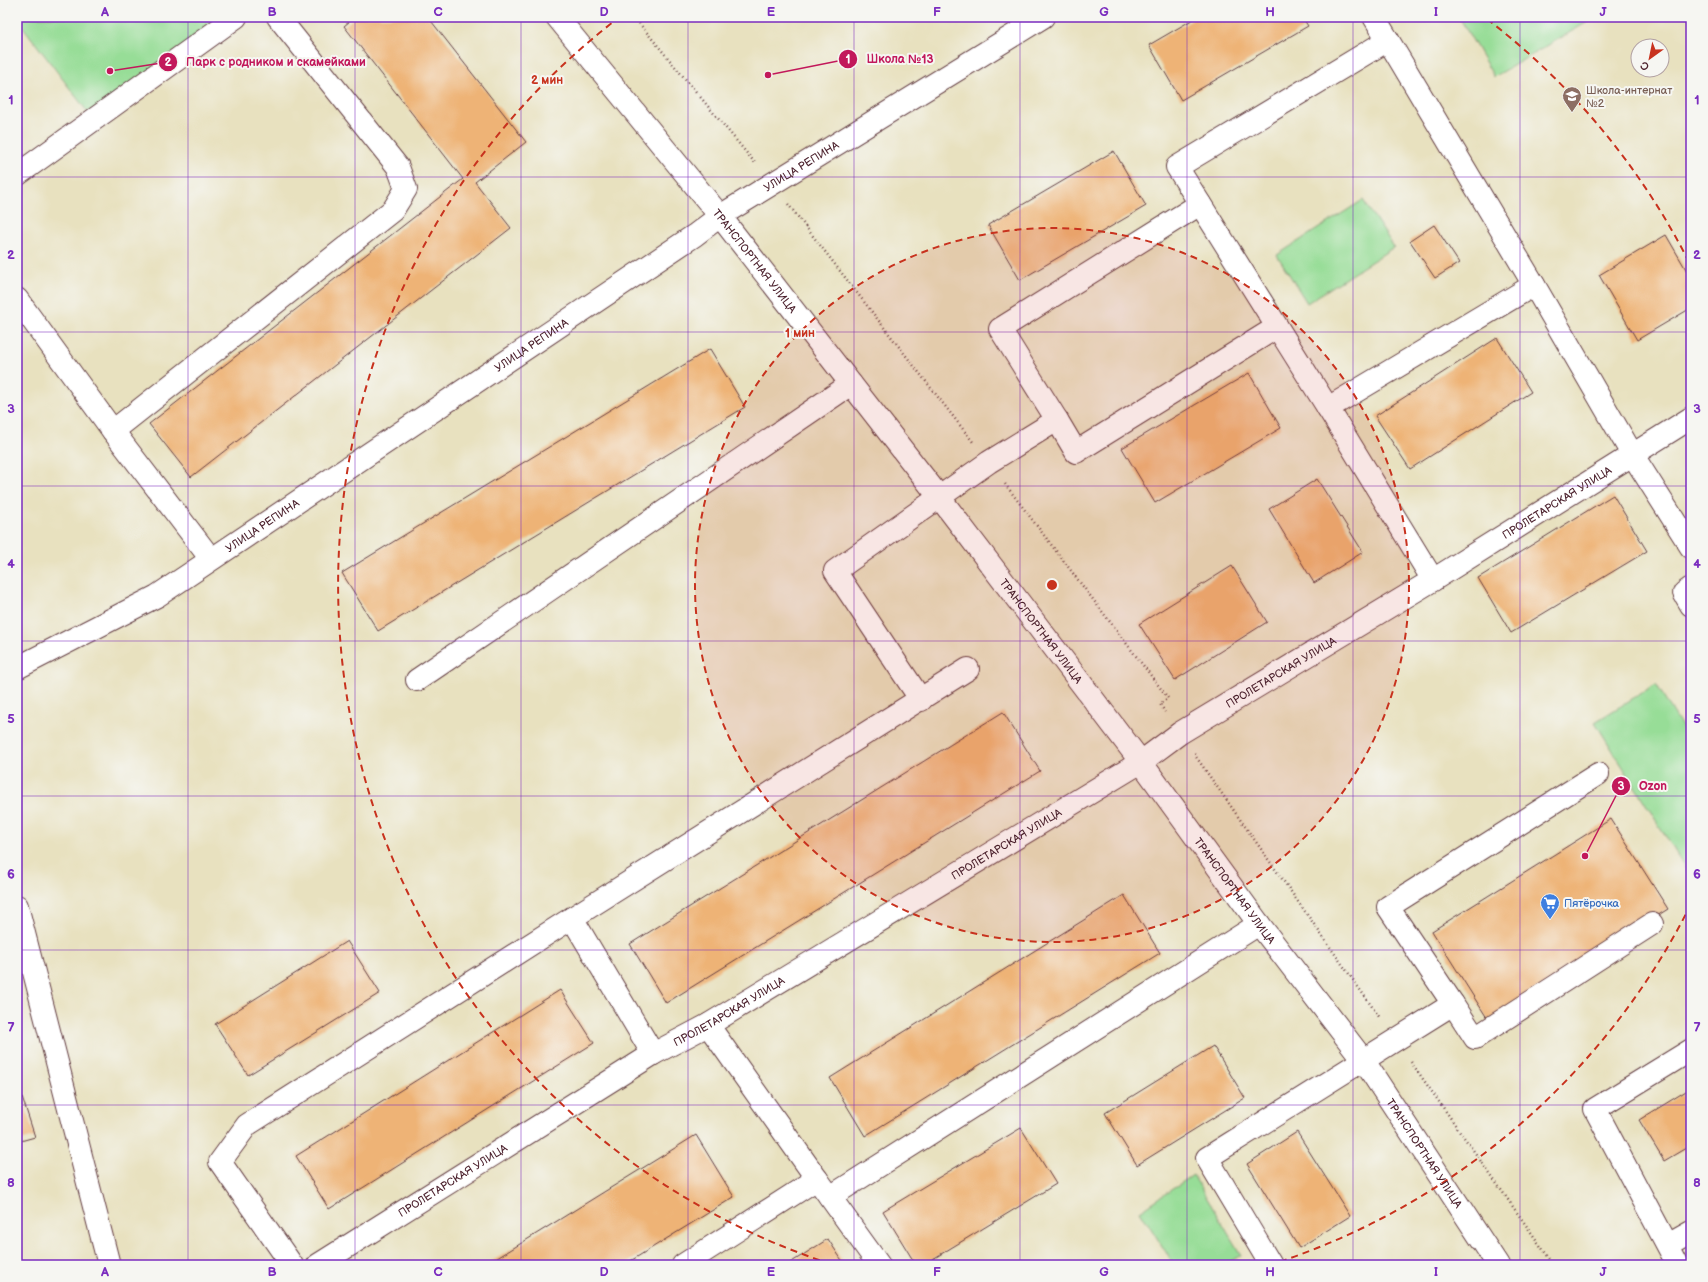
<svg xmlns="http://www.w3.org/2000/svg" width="1708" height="1282" viewBox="0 0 1708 1282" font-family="'Balsamiq Sans',sans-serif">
  <rect width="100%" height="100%" fill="#f6f6f2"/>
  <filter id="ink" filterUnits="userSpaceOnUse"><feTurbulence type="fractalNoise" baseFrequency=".025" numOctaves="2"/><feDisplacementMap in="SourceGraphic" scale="8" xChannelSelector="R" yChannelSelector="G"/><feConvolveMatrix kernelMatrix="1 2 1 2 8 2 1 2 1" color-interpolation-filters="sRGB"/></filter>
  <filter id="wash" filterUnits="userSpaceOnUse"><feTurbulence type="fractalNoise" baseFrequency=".012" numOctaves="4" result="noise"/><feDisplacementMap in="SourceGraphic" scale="16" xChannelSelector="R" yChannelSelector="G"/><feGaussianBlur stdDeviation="0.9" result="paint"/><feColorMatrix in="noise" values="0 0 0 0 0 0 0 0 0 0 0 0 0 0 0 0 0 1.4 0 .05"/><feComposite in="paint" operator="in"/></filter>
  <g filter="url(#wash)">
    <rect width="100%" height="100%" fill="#e8e1bf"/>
    <!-- green -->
    <path fill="#97dd97" stroke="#707e61" d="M17,17h218l-139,106 -79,-104z
      M1459,17h137l-102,60z
      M1363,200l31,47 -87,56 -30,-48z
      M1656,684l35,57v136l-96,-155z
      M1193,1175l48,80 -16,10h-51l-34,-54z"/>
    <g id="blocks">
      <!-- building -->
      <path fill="#eeb376" d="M355,17h73l98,125 -51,40 36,46 -320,249 -42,-53 314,-245 -119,-153z
        M1197,17h105l6,9 -127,74 -32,-55z
        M1114,151l32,55 -126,74 -32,-55z
        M1434,225l25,38 -24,15 -25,-37z
        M1666,235l25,43v30l-54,32 -38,-65z
        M1497,338l34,54 -121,77 -35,-53z
        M710,349l35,58 -367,224 -36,-58z
        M1249,373l32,55 -126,75 -33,-55z
        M1317,479l46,73 -49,31 -45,-74z
        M1613,495l34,56 -136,82 -33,-55z
        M1232,566l35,56 -92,58 -36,-56z
        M1003,712l37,59 -374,232 -36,-59z
        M1611,819l57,90 -179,112 -57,-90z
        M1124,895l36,58 -295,183 -35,-58z
        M347,941l33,52 -132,82 -33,-51z
        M560,990l34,53 -265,166 -33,-53z
        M1213,1046l32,52 -108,67 -32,-52z
        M17,1084h1l17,53 -18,5z
        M1691,1088v57l-27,16 -25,-41z
        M1021,1128l35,56 -133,81h-7l-33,-54z
        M1297,1132l53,84 -51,32 -52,-84z
        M696,1135l38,62 -110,68h-138z
        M828,1239l17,26h-58z"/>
    </g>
  </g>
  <g filter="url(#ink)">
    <use href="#blocks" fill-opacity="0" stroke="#623c41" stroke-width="1"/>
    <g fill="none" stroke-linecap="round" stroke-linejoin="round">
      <defs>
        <g id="minor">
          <path id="s1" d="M557,17l163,199 220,282 201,264 118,162 105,137 134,204"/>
          <path d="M1374,17l14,23 -211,127 151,241 105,172"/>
          <path d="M1388,40l146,245 98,169 59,93"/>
          <path d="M17,175l219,-158"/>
          <path d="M17,299l96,132 98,128"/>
          <path d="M1328,408l206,-123"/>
          <path d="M1057,420l19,32 201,-125"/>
          <path d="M113,431l280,-221 13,-21 -8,-22 -120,-150"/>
          <path d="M1691,588l-7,5 7,12"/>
          <path id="s2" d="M17,668l140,-72 538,-361 25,-19 323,-199"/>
          <path d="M417,680l434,-296"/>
          <path d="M921,700l-86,-129 154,-109 68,-42 -57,-91 200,-125"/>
          <path d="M17,906l92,359"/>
          <path d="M572,918l81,136"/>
          <path d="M1453,1004l-65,-97 210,-133"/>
          <path d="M817,1179l13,18 429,-273"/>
          <path d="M830,1197l49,68"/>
          <path d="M1668,1245l23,-13"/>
          <path d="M292,1265l-72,-103 27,-37 325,-207 396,-249"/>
          <path id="s3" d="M318,1265l335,-211 55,-29 433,-263 39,-29 253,-153 258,-162"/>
          <path d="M683,1265l134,-86 -109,-154"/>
          <path d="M1271,1265l-64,-107 246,-154 22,34 177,-114"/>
          <path d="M1678,1265l-83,-156 96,-59"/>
        </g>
      </defs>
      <!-- minor casing -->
      <use href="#minor" stroke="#623c41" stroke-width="24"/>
      <!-- path -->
      <path stroke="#623c41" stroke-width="2.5" stroke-dasharray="1 3" stroke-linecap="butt" d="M634,17l121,146
        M788,204l185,238
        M1005,484l163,214 -8,6 5,8
        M1194,754l186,264
        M1411,1062l143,203"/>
      <!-- minor -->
      <use href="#minor" stroke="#fff" stroke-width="22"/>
    </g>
  </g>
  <!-- grid -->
  <path fill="none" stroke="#7b2cbf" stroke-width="1" stroke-opacity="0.55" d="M188,17v1248M355,17v1248M521,17v1248M688,17v1248M854,17v1248M1020,17v1248M1187,17v1248M1353,17v1248M1520,17v1248M17,177h1674M17,332h1674M17,486h1674M17,641h1674M17,796h1674M17,950h1674M17,1105h1674"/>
  <!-- distance rings -->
  <circle cx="1052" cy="585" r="357" fill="#c8321e" fill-opacity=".12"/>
  <g fill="none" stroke="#c8321e" stroke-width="2" stroke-dasharray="7 5">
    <circle cx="1052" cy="585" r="357"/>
    <path d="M1691 904A714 714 0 0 1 1273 1264M831 1264A714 714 0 0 1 617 19M1487 19A714 714 0 0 1 1691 266"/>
  </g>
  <!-- icons -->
  <defs>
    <symbol id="school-pin" viewBox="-11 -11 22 30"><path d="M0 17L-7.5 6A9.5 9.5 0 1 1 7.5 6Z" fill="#8d6e63" stroke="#f6f6f2"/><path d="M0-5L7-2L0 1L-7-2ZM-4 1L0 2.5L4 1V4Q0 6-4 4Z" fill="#fff"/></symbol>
    <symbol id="supermarket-pin" viewBox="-11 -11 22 30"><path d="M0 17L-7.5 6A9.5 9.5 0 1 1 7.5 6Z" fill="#3f7fe0" stroke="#f6f6f2"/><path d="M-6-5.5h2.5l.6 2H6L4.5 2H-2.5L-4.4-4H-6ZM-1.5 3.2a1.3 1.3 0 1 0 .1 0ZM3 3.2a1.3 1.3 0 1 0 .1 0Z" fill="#fff"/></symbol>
  </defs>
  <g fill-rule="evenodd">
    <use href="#school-pin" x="1561" y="85" width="22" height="30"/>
    <use href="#supermarket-pin" x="1539" y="892" width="22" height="30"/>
  </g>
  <g text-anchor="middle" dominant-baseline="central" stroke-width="4" stroke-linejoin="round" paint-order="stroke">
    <!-- education labels -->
    <g font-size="11" fill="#785e54" stroke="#f6f6f2" text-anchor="start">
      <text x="1586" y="90">Школа-интернат<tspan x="1586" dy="13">№2</tspan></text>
    </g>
    <!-- street labels -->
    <g font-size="11" fill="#4a1f2b" stroke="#f6f6f2">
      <text stroke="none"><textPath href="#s2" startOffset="932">УЛИЦА РЕПИНА</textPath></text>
      <text stroke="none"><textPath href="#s1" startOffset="314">ТРАНСПОРТНАЯ УЛИЦА</textPath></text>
      <text stroke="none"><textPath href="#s2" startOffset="608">УЛИЦА РЕПИНА</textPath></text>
      <text stroke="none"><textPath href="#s3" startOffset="1455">ПРОЛЕТАРСКАЯ УЛИЦА</textPath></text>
      <text stroke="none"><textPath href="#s2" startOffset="284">УЛИЦА РЕПИНА</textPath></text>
      <text stroke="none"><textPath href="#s1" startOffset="782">ТРАНСПОРТНАЯ УЛИЦА</textPath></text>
      <text stroke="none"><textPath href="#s3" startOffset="1131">ПРОЛЕТАРСКАЯ УЛИЦА</textPath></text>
      <text stroke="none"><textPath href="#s3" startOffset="807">ПРОЛЕТАРСКАЯ УЛИЦА</textPath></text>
      <text stroke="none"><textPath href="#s1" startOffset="1106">ТРАНСПОРТНАЯ УЛИЦА</textPath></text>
      <text stroke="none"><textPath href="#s3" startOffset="483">ПРОЛЕТАРСКАЯ УЛИЦА</textPath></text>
      <text stroke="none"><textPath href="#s1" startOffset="1430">ТРАНСПОРТНАЯ УЛИЦА</textPath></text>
      <text stroke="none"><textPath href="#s3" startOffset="159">ПРОЛЕТАРСКАЯ УЛИЦА</textPath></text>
    </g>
    <!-- shop labels -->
    <g font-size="11" fill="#366cbe" stroke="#f6f6f2" text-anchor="start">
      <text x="1564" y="903">Пятёрочка</text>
    </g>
  </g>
  <circle cx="1052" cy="585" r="6" fill="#c8321e" stroke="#f6f6f2" stroke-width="2"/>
  <g font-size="12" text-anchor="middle" font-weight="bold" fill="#c8321e" stroke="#f6f6f2" stroke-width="4" stroke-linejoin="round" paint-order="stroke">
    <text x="547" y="84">2 мин</text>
    <text x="800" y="337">1 мин</text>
  </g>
  <!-- callouts -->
  <path fill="none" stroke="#c2185b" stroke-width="1.5" d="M768 75L848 59M110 71L168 62M1585 856L1621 786"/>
  <g fill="#c2185b" stroke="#f6f6f2" stroke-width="1.5">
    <circle cx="768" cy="75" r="4"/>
    <circle cx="110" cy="71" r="4"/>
    <circle cx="1585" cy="856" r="4"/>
    <circle cx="848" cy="59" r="10"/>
    <circle cx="168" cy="62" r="10"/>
    <circle cx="1621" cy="786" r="10"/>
  </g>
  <g font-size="12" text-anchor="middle" font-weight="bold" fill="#fff">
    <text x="848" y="63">1</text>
    <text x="168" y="66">2</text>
    <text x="1621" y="790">3</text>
  </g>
  <g font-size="12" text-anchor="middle" font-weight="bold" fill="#c2185b" stroke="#f6f6f2" stroke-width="4" stroke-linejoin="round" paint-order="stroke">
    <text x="900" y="63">Школа №13</text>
    <text x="276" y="66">Парк с родником и скамейками</text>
    <text x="1653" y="790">Ozon</text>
  </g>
  <!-- margin -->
  <rect width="1708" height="1282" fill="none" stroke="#f6f6f2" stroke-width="44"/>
  <!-- north arrow -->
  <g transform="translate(1650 58) rotate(213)"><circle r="19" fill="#f6f6f2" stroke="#b1a0a2"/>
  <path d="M0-3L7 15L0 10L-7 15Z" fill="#c8321e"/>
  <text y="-6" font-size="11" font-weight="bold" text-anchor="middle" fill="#4a1f2b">С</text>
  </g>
  <rect x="22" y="22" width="1664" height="1238" fill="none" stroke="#7b2cbf" stroke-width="1.5"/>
  <g font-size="13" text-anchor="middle" font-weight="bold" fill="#7b2cbf">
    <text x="105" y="16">A</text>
    <text x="272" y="16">B</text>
    <text x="438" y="16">C</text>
    <text x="604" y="16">D</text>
    <text x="771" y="16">E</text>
    <text x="937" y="16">F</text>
    <text x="1104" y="16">G</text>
    <text x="1270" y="16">H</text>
    <text x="1436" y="16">I</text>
    <text x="1603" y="16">J</text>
    <text x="11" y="104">1</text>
    <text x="1697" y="104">1</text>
    <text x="11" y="259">2</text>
    <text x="1697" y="259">2</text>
    <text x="11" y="413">3</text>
    <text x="1697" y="413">3</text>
    <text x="11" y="568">4</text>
    <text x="1697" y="568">4</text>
    <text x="11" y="723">5</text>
    <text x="1697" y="723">5</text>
    <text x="11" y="878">6</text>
    <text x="1697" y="878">6</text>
    <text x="11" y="1032">7</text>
    <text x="1697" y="1032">7</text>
    <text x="11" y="1187">8</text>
    <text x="1697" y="1187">8</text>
    <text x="105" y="1276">A</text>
    <text x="272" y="1276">B</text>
    <text x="438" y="1276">C</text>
    <text x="604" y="1276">D</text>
    <text x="771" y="1276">E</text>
    <text x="937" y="1276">F</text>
    <text x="1104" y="1276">G</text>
    <text x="1270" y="1276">H</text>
    <text x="1436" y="1276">I</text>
    <text x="1603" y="1276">J</text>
  </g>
</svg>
